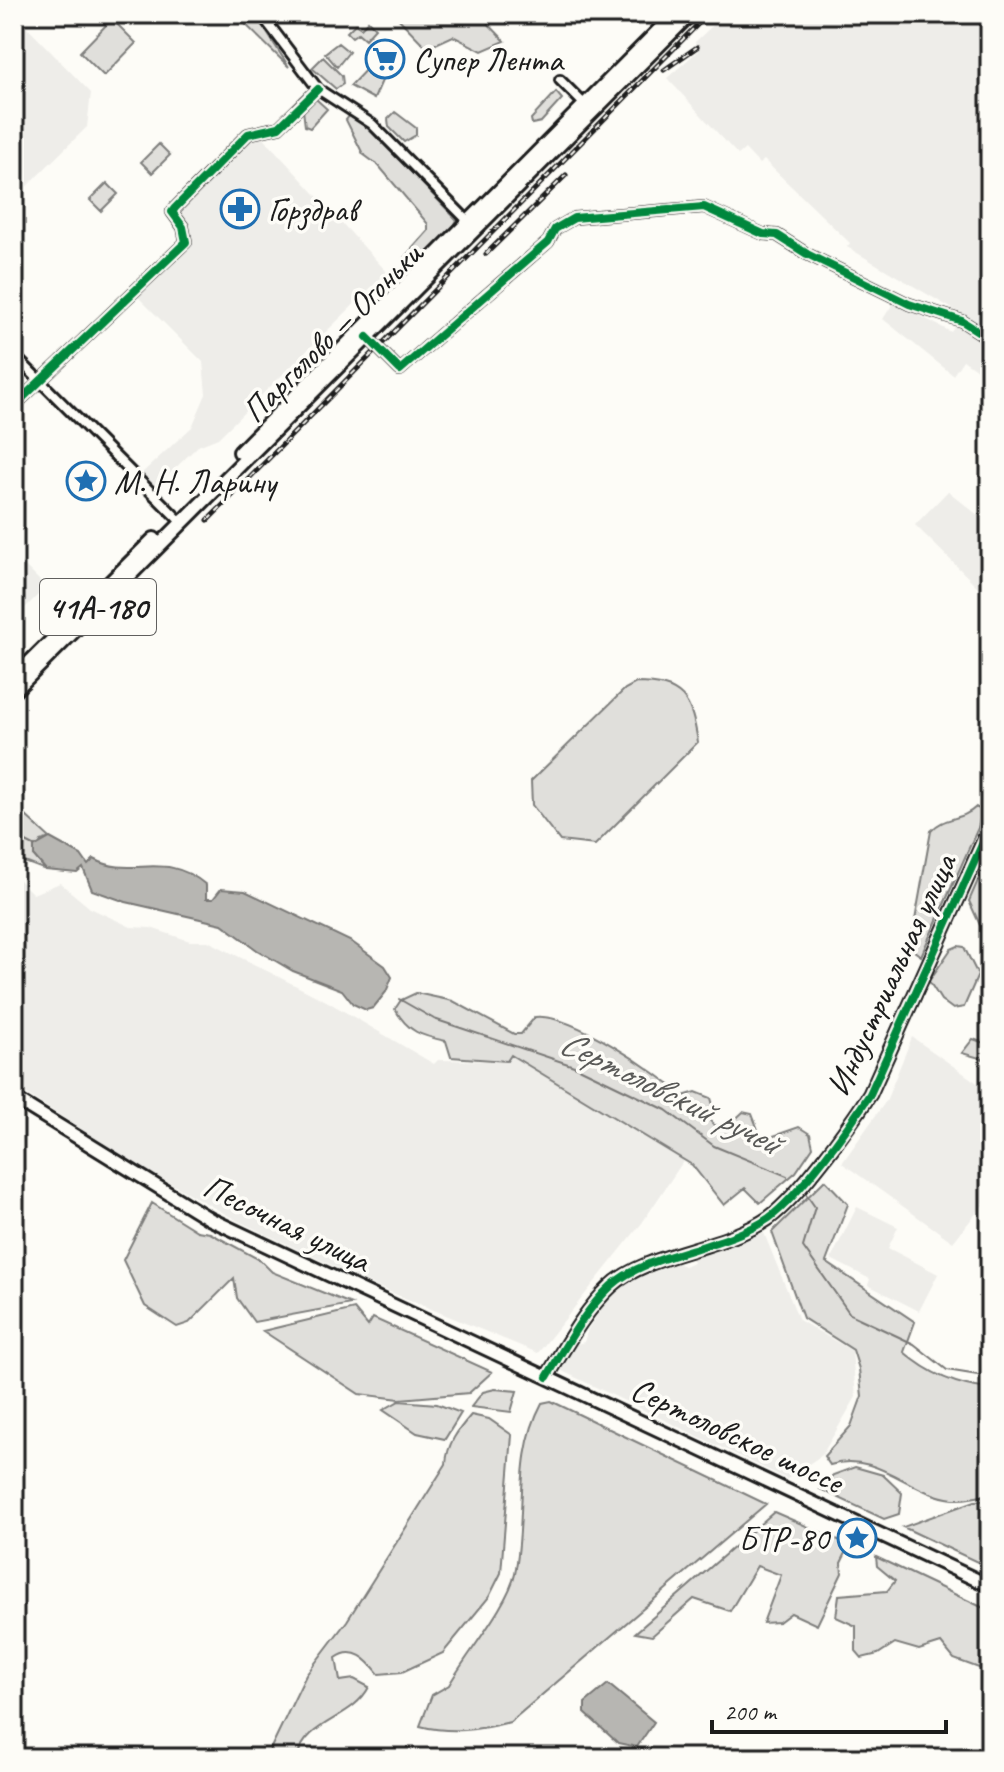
<svg xmlns="http://www.w3.org/2000/svg" width="1004" height="1772" viewBox="0 0 1004 1772" font-family="Caveat,sans-serif">
  <rect width="100%" height="100%" fill="#fdfcf7"/>
  <filter id="ink" filterUnits="userSpaceOnUse"><feTurbulence type="fractalNoise" baseFrequency=".0125" numOctaves="2"/><feDisplacementMap in="SourceGraphic" scale="16" xChannelSelector="R" yChannelSelector="G"/><feConvolveMatrix kernelMatrix="1 2 1 2 8 2 1 2 1" color-interpolation-filters="sRGB"/></filter>
  <g filter="url(#ink)">
    <!-- built -->
    <path fill="#eeede9" d="M14,14l77,79 -4,34 -65,64 -8,-8z
      M725,14h265v317l-143,-84 3,-4 -86,-83 -5,4 -14,-15 -7,6 -71,-77 31,-27 -3,-9z
      M256,130l131,142 -169,166 -20,8 -43,42 -13,-15 50,-46 14,-33 -3,-32 -68,-68 53,-50 -8,-37z
      M894,302l57,30 5,-7 34,20v34l-27,-19 -10,15 -70,-56z
      M948,491l42,34v74l-75,-74z
      M14,555l32,32 -32,32z
      M14,875l19,19 27,-11 30,25 41,19 20,1 39,13h18l120,61 106,62 4,-4 68,1 4,-7 174,106 -42,63 -104,130 -165,-68 -135,-64 -97,-54 -127,-81z
      M912,1037l78,55v104l-37,46 -111,-79 44,-62z
      M857,1207l41,20 -10,21 50,26 -19,37 -51,-26 2,-6 -39,-20z
      M764,1233l35,87 53,31 4,46 -34,58 -35,24 -227,-109 17,-26 7,-2 4,-13 29,-43 60,-23 7,3 9,-4 -2,-5z"/>
    <!-- green -->
    <path fill="#e0dfdb" stroke="#7e7e7c" stroke-width="2" d="M235,14h20l34,53z
      M394,14h85l26,27 -23,10 -29,-15 -26,12z
      M112,19l24,24 -32,33 -24,-24z
      M368,21l7,7 -10,11 -7,-6 -6,4 -5,-5 8,-8 6,4z
      M338,43l11,9 -12,15 -12,-14z
      M323,57l19,19 1,8 -7,5 -24,-21z
      M372,63l12,13 -10,23 -24,-13z
      M556,92l6,7 -21,23 -9,2 -1,-5z
      M316,99l11,10 -17,19 -5,-2 -2,-16z
      M395,112l21,16v7l-12,7 -15,-15 -1,-8z
      M350,115l12,5 95,100 -5,10 -41,37 -8,-8 25,-28v-7l-49,-58 -16,-12 -17,-34z
      M159,144l11,11 -18,18 -11,-11z
      M107,183l11,11 -17,17 -11,-11z
      M636,683c48,0 55,16 62,59l-103,103 -35,-4 -28,-36 -1,-24 94,-92z
      M976,807l6,4 -4,17 -57,128 -11,-8 21,-117c13,-15 31,-10 45,-24z
      M14,812l11,3 25,23 -9,3 -7,15 12,14 -32,-12z
      M988,870l2,1v60l-10,-6 -11,-24 10,-23z
      M958,946l6,1 14,28 -14,32 -11,2 -12,-9 -12,-19 22,-32z
      M416,993l37,8 61,33h7l14,-17c36,-4 121,54 148,79l13,-4 15,6 2,7 -7,11 8,9 13,2 16,-15 9,2 10,26 37,-13 11,7 3,13 -17,25 -36,31 -15,-15 -21,17 -32,-40 -181,-110 -4,6 -56,-4 -5,-16c-25,-5 -38,-9 -51,-32l6,-9z
      M973,1039l17,6v16l-28,-8z
      M825,1180l23,24 -22,58 89,60 -11,30c25,22 53,34 86,37v106c-12,1 -26,5 -37,4 -44,-5 -76,-49 -123,-34l-6,-9 27,-30 11,-30 -3,-27 -6,-19 -50,-32 -31,-86z
      M152,1203l45,28 13,2 50,27 12,12 79,32 -97,18 -17,-24 -3,-20 -45,45 -12,4 -32,-21 -22,-46z
      M354,1309l14,17 5,-8 119,54 -23,21 -69,6 -41,-5 -96,-63z
      M495,1389l22,2 -6,21 -40,-5 12,-15z
      M399,1401l38,3 24,9 -16,26 -28,-6 -34,-23z
      M551,1401l215,103 -256,218c-32,8 -58,12 -90,4l12,-31 17,-10c17,-30 60,-81 66,-112 12,-57 -2,-116 27,-170z
      M471,1415l18,4 23,16 -11,138 -12,24 -46,56 -41,19 -23,2c-11,-14 -25,-29 -43,-16l4,23 14,-2 15,8c-17,33 -63,33 -72,71h-31l40,-83 41,-54 99,-157c1,-20 12,-34 25,-49z
      M855,1467l28,8 19,18 -3,21 -15,5 -64,-30 13,-14z
      M990,1500v68l-87,-41 72,-26z
      M774,1512l76,33 -9,18 1,10 -25,52 -26,-12 -12,9 -16,1 18,-48 -24,-9 -27,45 -36,-12 -42,37 -17,-3z
      M876,1557l114,54v61l-36,-13 -13,-16 -22,7 -24,-7 -17,11 -16,4 -6,-7v-25l-20,-9 3,-22 48,-4 8,-10 -18,-15z"/>
    <!-- water -->
    <path fill="#b7b6b2" stroke="#797876" stroke-width="2" d="M50,838l31,17 7,10 6,-6c38,21 70,-10 112,26v14h7l8,-10 24,2 107,51 33,24 7,11 -6,15 -13,16 -7,2 -13,-6 -11,-14 -49,-19 -36,-21 -35,-26 -96,-22 -34,-12 -9,-22 -6,5 -31,-3 -12,-14v-9z
      M608,1684l46,38 -17,25 -19,-4 -33,-30v-10z"/>
    <g fill="none" stroke-linecap="round" stroke-linejoin="round">
      <!-- stream -->
      <path stroke="#797876" stroke-width="2" d="M14,836l20,10
        M399,999l35,20 143,48 89,43 48,36 73,30
        M806,1194l9,13 -12,40 47,67 64,30 33,26 43,7"/>
      <defs>
        <path id="street" d="M261,14l57,75 54,35 100,101
          M560,80l25,25
          M367,337l33,33 148,-128 7,-13 19,-11 130,-11 59,27 14,1 30,19 102,50 53,17 28,18
          M14,355l168,168
          M14,406l172,-164 -3,-15 -11,-15 3,-4 73,-74 31,-7 39,-38"/>
        <path id="secondary" d="M14,1098l196,121 780,367
          M547,1377c18,-30 38,-67 64,-91 35,-33 114,-37 158,-68 31,-23 79,-90 101,-124l120,-267"/>
        <path id="primary" d="M240,452l435,-438
          M14,678l140,-139
          M14,691l676,-677"/>
      </defs>
      <!-- street casing -->
      <use href="#street" stroke="#1c1c1c" stroke-width="14"/>
      <!-- secondary casing -->
      <use href="#secondary" stroke="#1c1c1c" stroke-width="17"/>
      <!-- primary casing -->
      <use href="#primary" stroke="#1c1c1c" stroke-width="18"/>
      <!-- street -->
      <use href="#street" stroke="#fdfcf7" stroke-width="8"/>
      <!-- secondary -->
      <use href="#secondary" stroke="#fdfcf7" stroke-width="11"/>
      <!-- primary -->
      <use href="#primary" stroke="#fdfcf7" stroke-width="12"/>
      <defs>
        <path id="rail" d="M664,70l33,-23
          M486,254l80,-79
          M208,520l500,-506"/>
      </defs>
      <!-- rail casing -->
      <use href="#rail" stroke="#1c1c1c" stroke-width="5"/>
      <!-- rail -->
      <use href="#rail" stroke="#fdfcf7" stroke-width="2" stroke-dasharray="6" stroke-linecap="butt"/>
      <defs>
        <path id="cycleway" d="M367,337l33,33 148,-128 7,-13 19,-11 130,-11 59,27 14,1 30,19 102,50 53,17 28,18
          M14,406l172,-164 -3,-15 -11,-15 3,-4 73,-74 31,-7 39,-38
          M547,1377c18,-30 38,-67 64,-91 35,-33 114,-37 158,-68 31,-23 79,-90 101,-124l120,-267"/>
      </defs>
      <!-- cycleway casing -->
      <use href="#cycleway" stroke="#fdfcf7" stroke-width="13"/>
      <!-- cycleway -->
      <use href="#cycleway" stroke="#00873e" stroke-width="8"/>
    </g>
  </g>
  <!-- icons -->
  <defs>
    <symbol id="supermarket-ring" viewBox="-11 -11 22 22"><circle r="9.5" fill="#fdfcf7" stroke="#1f6fb2" stroke-width="1.5"/><path d="M-6-5.5h2.5l.6 2H6L4.5 2H-2.5L-4.4-4H-6ZM-1.5 3.2a1.3 1.3 0 1 0 .1 0ZM3 3.2a1.3 1.3 0 1 0 .1 0Z" fill="#1f6fb2"/></symbol>
    <symbol id="pharmacy-ring" viewBox="-11 -11 22 22"><circle r="9.5" fill="#fdfcf7" stroke="#1f6fb2" stroke-width="1.5"/><path d="M-2-6h4v4h4v4h-4v4h-4v-4h-4v-4h4Z" fill="#1f6fb2"/></symbol>
    <symbol id="sight-ring" viewBox="-11 -11 22 22"><circle r="9.5" fill="#fdfcf7" stroke="#1f6fb2" stroke-width="1.5"/><path d="M0-6L1.8-2.2L6-1.7L2.9 1.2L3.7 5.4L0 3.3L-3.7 5.4L-2.9 1.2L-6-1.7L-1.8-2.2Z" fill="#1f6fb2"/></symbol>
  </defs>
  <g fill-rule="evenodd">
    <use href="#supermarket-ring" x="363" y="37" width="44" height="44"/>
    <use href="#pharmacy-ring" x="218" y="187" width="44" height="44"/>
    <use href="#sight-ring" x="64" y="459" width="44" height="44"/>
    <use href="#sight-ring" x="835" y="1516" width="44" height="44"/>
  </g>
  <g text-anchor="middle" dominant-baseline="central" stroke-width="7" stroke-linejoin="round" paint-order="stroke">
    <!-- shield labels -->
    <rect fill="#fdfcf7" stroke="#605f5e" stroke-width="2" x="40" y="579" width="116" height="56" rx="6"/>
    <g font-size="32" font-weight="bold" fill="#1c1c1c">
      <text x="98" y="607">41А-180</text>
    </g>
    <!-- poi labels -->
    <g font-size="34" fill="#1c1c1c" stroke="#fdfcf7" text-anchor="start">
      <text x="413" y="59">Супер Лента</text>
      <text x="268" y="209">Горздрав</text>
      <text x="114" y="481">М. Н. Ларину</text>
      <text x="829" y="1538" text-anchor="end">БТР-80</text>
    </g>
    <!-- street labels -->
    <g font-size="34" fill="#1c1c1c" stroke="#fdfcf7">
      <text transform="translate(332 332) rotate(-45)">Парголово — Огоньки</text>
      <text transform="translate(891 975) rotate(-65)">Индустриальная улица</text>
      <text transform="translate(287 1223) rotate(26)">Песочная улица</text>
      <text transform="translate(737 1435) rotate(25)">Сертоловское шоссе</text>
    </g>
    <!-- water labels -->
    <g font-size="36" font-style="italic" fill="#5a5a58" stroke="#fdfcf7">
      <text transform="translate(670 1092) rotate(26)">Сертоловский ручей</text>
    </g>
  </g>
  <!-- margin -->
  <rect width="1004" height="1772" fill="none" stroke="#fdfcf7" stroke-width="48"/>
  <rect x="24" y="24" width="956" height="1724" fill="none" stroke="#1c1c1c" stroke-width="3" filter="url(#ink)"/>
  <!-- scale -->
  <path d="M712 1720v12h234v-12" fill="none" stroke="#1c1c1c" stroke-width="4"/>
  <text x="724" y="1720" font-size="24" fill="#1c1c1c" stroke="#fdfcf7" stroke-width="6" paint-order="stroke">200 m</text>
</svg>
